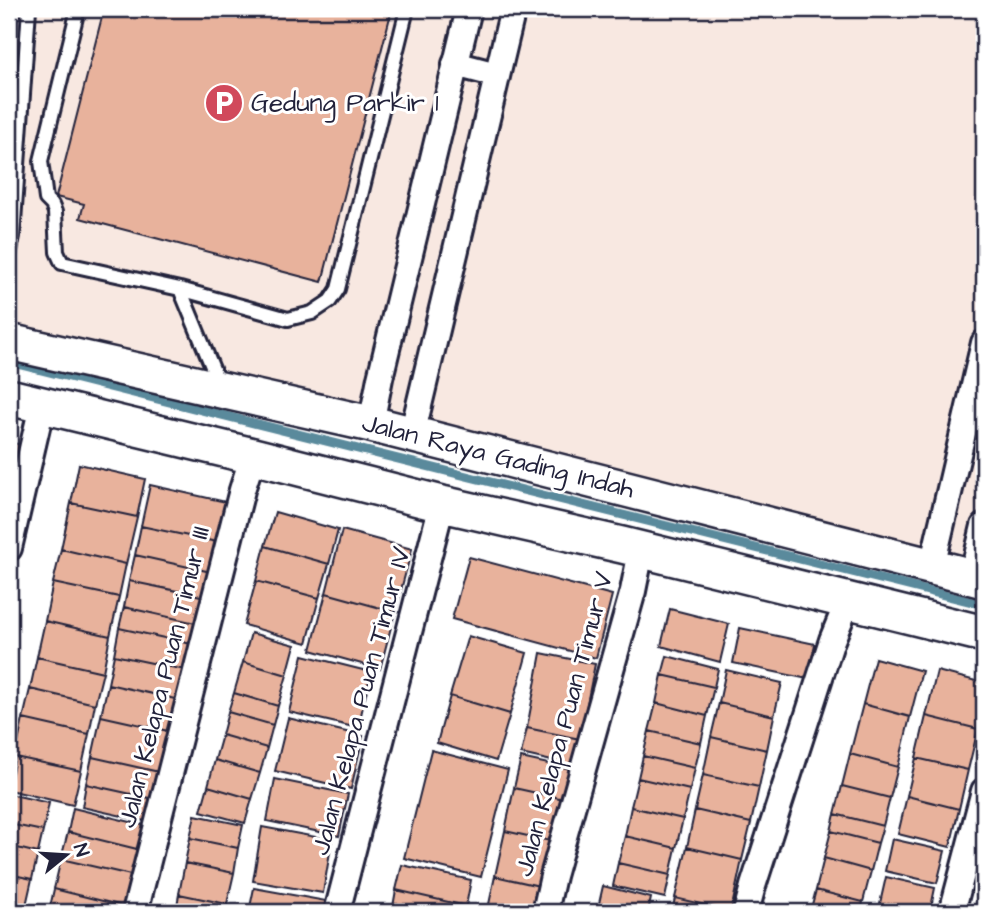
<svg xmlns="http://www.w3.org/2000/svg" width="993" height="921" viewBox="0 0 993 921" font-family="'Architects Daughter',sans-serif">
  <rect width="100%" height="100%" fill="#fff"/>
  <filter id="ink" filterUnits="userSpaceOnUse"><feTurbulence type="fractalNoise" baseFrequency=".0143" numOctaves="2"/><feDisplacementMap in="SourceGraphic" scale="14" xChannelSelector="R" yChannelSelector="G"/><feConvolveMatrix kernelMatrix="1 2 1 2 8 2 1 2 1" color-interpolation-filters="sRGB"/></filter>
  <g filter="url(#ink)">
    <!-- built -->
    <path fill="#f8e8e1" d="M9,9h975v554l-537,-138 -438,-93z"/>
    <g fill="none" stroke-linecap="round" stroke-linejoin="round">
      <!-- stream -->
      <path stroke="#5a8a9c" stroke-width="9" d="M9,362l975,243"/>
    </g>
    <!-- building -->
    <path fill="#e8b29c" stroke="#22223b" stroke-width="2" d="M104,9h288l-70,273 -242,-64 4,-14 -28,-7z
      M9,442l13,3 -13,64z
      M79,464l66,15 -8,38 -66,-14z
      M150,485l76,17 -9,40 -76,-16z
      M71,503l66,14 -11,47 -65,-15z
      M275,512l63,18 -9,34 -64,-18z
      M141,526l76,16 -6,30 -76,-17z
      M342,530l70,19 -17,63 -69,-19z
      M265,546l64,18 -10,34 -63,-17z
      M61,549l65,15 -7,33 -66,-14z
      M135,555l76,17 -5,25 -77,-16z
      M469,557l143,38 -16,63 -144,-39z
      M129,581l77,16 -6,27 -76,-17z
      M256,581l63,17 -12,45 -63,-18z
      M53,583l66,14 -9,39 -65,-15z
      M326,593l69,19 -15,57 -69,-19z
      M124,607l76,17 -4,21 -77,-17z
      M670,609l59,15 -9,38 -59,-16z
      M45,621l65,15 -7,36 -66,-15z
      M119,628l77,17 -6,26 -76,-16z
      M740,628l75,16 -7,35 -75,-16z
      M251,633l44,12 -8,30 -44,-13z
      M468,636l59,17 -17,61 -60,-18z
      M541,653l54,11 -15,75 -53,-11z
      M114,655l76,16 -6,30 -76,-17z
      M303,655l68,17 -13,56 -69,-16z
      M667,656l51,13 -4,18 -52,-12z
      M37,657l66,15 -8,32 -65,-15z
      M875,658l47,13 -12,46 -47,-13z
      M243,662l44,13 -9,31 -44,-13z
      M726,670l56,13 -8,33 -55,-13z
      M937,671l47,12v22l-6,24 -52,-13z
      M662,675l52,12 -7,29 -51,-13z
      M108,684l76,17 -7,32 -76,-17z
      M30,689l65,15 -6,30 -66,-15z
      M234,693l44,13 -5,19 -45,-13z
      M450,696l60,18 -14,47 -59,-18z
      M656,703l51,13 -6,27 -52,-12z
      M719,703l55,13 -7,34 -56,-13z
      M863,704l47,13 -12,50 -48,-13z
      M228,712l45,13 -6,23 -45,-13z
      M101,716l76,17 -9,41 -76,-17z
      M926,716l52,13 -10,41 -52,-12z
      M288,718l75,18 -12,53 -76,-18z
      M23,719l66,15 -8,37 -66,-14z
      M527,728l53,11 -6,27 -53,-12z
      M649,731l52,12 -6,25 -52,-12z
      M222,735l45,13 -7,25 -45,-13z
      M711,737l56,13 -8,37 -56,-12z
      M431,750l77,20 -27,107 -77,-19z
      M850,754l48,13 -8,31 -48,-12z
      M643,756l52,12 -5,22 -52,-12z
      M15,757l66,14 -8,34 -64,-15z
      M92,757l76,17 -5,27 -77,-17z
      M521,758l50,11 -7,30 -50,-11z
      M916,758l52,12 -9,39 -52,-13z
      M215,760l45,13 -8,26 -44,-13z
      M703,775l56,12 -8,36 -56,-13z
      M638,778l52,12 -7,29 -52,-12z
      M275,779l73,15 -9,42 -72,-15z
      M86,784l77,17 -5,23 -76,-17z
      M208,786l44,13 -7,24 -44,-12z
      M842,786l48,12 -7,28 -48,-12z
      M514,788l50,11 -9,43 -50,-11z
      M9,794l40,9 -6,28 -34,-7z
      M907,796l52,13 -9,38 -52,-13z
      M631,807l52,12 -7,29 -51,-12z
      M73,808l74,18 -6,24 -73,-18z
      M695,810l56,13 -9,37 -55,-13z
      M835,814l48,12 -5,17 -47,-12z
      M195,815l48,10 -5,23 -48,-10z
      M9,824l34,7 -5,22 -29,-7z
      M262,827l70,13 -9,53 -70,-12z
      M505,831l50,11 -11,45 -49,-11z
      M831,831l47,12 -7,28 -47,-13z
      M68,832l73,18 -6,26 -74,-17z
      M625,836l51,12 -6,27 -52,-12z
      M190,838l48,10 -4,25 -49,-10z
      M892,839l53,12 -8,32 -52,-12z
      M9,846l29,7 -6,26 -23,-5z
      M687,847l55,13 -11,51 -56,-13z
      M824,858l47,13 -8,31 -47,-12z
      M61,859l74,17 -8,31 -73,-18z
      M185,863l49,10 -7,31 -48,-10z
      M618,863l52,12 -5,23 -52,-12z
      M402,865l69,15 -5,26 -70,-16z
      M9,874l23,5 -7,31 -16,-4z
      M495,876l49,11 -5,25h-39l-12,-3z
      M886,877l49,11 -5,24h-52z
      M603,886l48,12 -3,14h-51z
      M254,888l72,13 -2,11h-75z
      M54,889l73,18 -1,5h-77z
      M396,890l70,16 -2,6h-72z
      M816,890l47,12 -2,10h-51z
      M179,894l48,10 -2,8h-49z
      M675,898l56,13v1h-59z
      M9,906l16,4v2h-16z"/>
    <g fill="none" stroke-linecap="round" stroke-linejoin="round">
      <defs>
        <path id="lane" d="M78,9l-37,152 5,38 6,6 3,7 2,40 5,11 118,26 108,30 24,-6 18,-12 8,-12 69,-280
          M9,256l4,-20 16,-227
          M180,289l40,97"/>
        <path id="street" d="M455,64l42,11
          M371,424l9,-46 89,-369
          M412,435l101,-426
          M9,548l33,-142
          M932,566l52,-223
          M972,577l12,-51
          M135,912l107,-422 11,-34
          M337,912l105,-408
          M545,912l8,-36 80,-285 8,-40
          M746,912l7,-26 79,-246 16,-39
          M952,912l32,-121"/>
        <path id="secondary" d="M9,342l362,82 613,156
          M9,397l244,59 189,48 180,41 362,89"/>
      </defs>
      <!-- lane casing -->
      <use href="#lane" stroke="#22223b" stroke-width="18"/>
      <!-- street casing -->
      <use href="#street" stroke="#22223b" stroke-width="30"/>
      <!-- secondary casing -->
      <use href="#secondary" stroke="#22223b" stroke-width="40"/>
      <!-- lane -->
      <use href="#lane" stroke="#fff" stroke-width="12"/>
      <!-- street -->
      <use href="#street" stroke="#fff" stroke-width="24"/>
      <!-- secondary -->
      <use href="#secondary" stroke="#fff" stroke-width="35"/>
    </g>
  </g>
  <!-- icons -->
  <defs>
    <symbol id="parking-disc" viewBox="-11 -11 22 22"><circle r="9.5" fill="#d1495b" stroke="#fff"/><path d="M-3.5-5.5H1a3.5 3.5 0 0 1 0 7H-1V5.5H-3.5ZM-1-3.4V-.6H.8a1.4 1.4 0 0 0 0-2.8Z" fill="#fff"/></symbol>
  </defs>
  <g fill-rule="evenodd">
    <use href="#parking-disc" x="202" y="81" width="44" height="44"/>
  </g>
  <g text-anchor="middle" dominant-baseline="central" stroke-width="6" stroke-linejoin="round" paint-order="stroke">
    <!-- poi labels -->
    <g font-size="26" fill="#22223b" stroke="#fff" text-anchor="start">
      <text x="251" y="103">Gedung Parkir 1</text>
    </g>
    <!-- street labels -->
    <g font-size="26" fill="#22223b" stroke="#fff">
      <text transform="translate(498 456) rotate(14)">Jalan Raya Gading Indah</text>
      <text transform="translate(164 677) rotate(-76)">Jalan Kelapa Puan Timur III</text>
      <text transform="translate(361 701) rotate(-75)">Jalan Kelapa Puan Timur IV</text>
      <text transform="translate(564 724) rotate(-75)">Jalan Kelapa Puan Timur V</text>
    </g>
  </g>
  <!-- margin -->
  <rect width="993" height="921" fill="none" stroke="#fff" stroke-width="35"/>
  <rect x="18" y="18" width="958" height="886" fill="none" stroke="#22223b" stroke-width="2.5" filter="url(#ink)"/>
  <!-- north arrow -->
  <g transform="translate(66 855) rotate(72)" stroke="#ffffff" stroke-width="5" paint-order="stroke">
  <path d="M0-5L12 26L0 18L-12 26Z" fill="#22223b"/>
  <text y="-10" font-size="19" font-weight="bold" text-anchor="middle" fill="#22223b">N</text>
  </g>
</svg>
